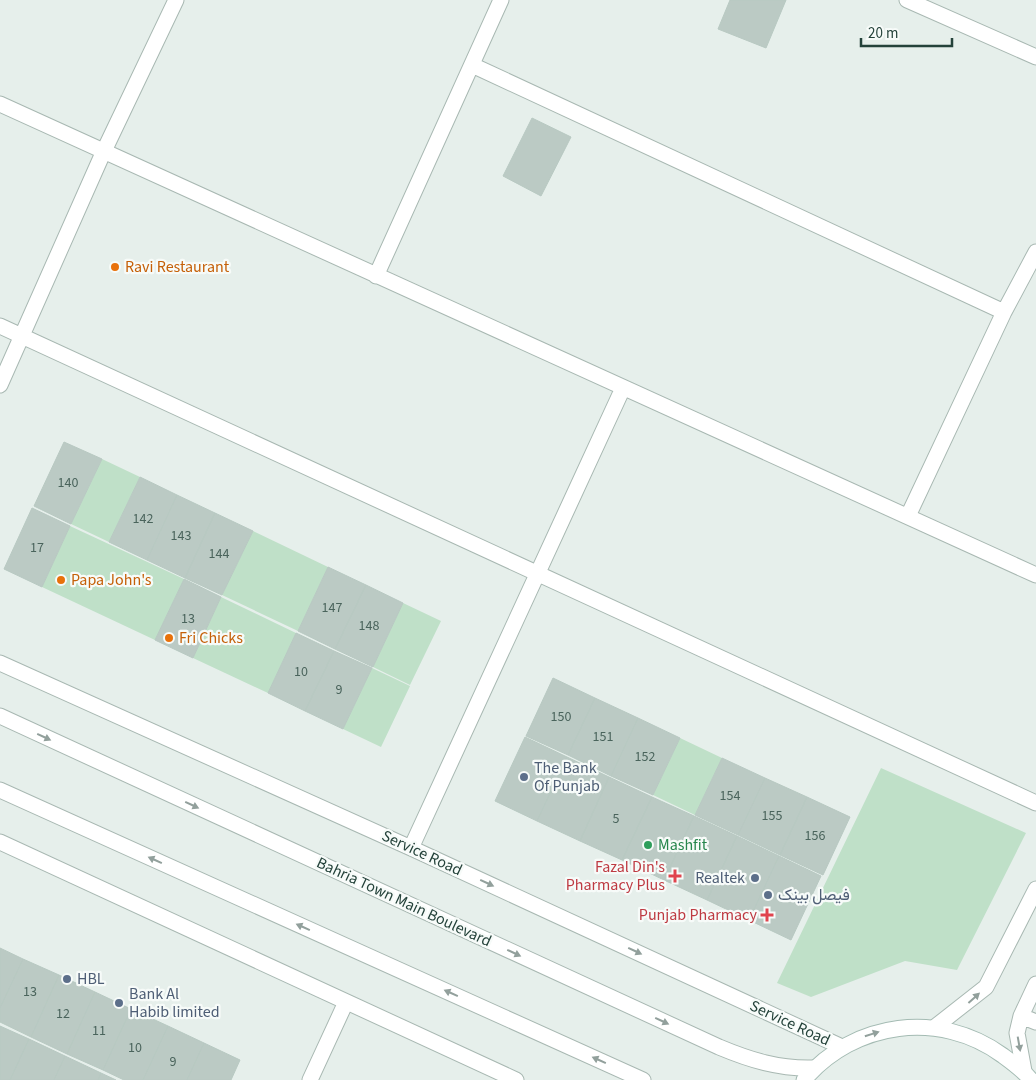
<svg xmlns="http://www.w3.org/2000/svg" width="1036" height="1080" viewBox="0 0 1036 1080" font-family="'Source Sans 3',Vazirmatn,sans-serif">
  <rect width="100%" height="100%" fill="#e6efeb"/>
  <!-- green -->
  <path fill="#bfe0c8" d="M102,459l38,18 -31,65 -38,-18z
    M70,526l114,53 -29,61 -113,-53z
    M253,531l75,36 -30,64 -76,-36z
    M221,597l75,36 -28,60 -75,-35z
    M403,603l38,18 -31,64 -37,-18z
    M372,668l38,18 -29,61 -38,-18z
    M680,738l42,20 -27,57 -42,-20z
    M881,768l145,65 -69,137 -52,-9 -94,36 -34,-14z"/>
  <!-- building -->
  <path fill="#bbcac4" stroke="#b8c9c2" d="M730,0h56l-20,48 -48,-19z
    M532,118l39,19 -30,59 -38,-20z
    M64,442l38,17 -31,65 -37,-18z
    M140,477l37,18 -30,65 -38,-18z
    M177,495l38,18 -30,65 -38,-18z
    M32,508l38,18 -28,61 -38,-18z
    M215,513l38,18 -31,64 -37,-17z
    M328,567l38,18 -31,64 -37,-18z
    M184,579l37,18 -28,61 -38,-18z
    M366,585l37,18 -30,64 -38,-18z
    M296,633l38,18 -29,60 -37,-18z
    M334,651l38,17 -29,61 -38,-18z
    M553,678l42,20 -27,57 -42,-19z
    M595,698l43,20 -27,58 -43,-21z
    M638,718l42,20 -27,57 -42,-19z
    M525,737l42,20 -30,64 -42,-20z
    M567,757l42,20 -29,64 -43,-20z
    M722,758l43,20 -27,57 -43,-20z
    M609,777l43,20 -30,63 -42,-19z
    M765,778l42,19 -27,58 -42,-20z
    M652,797l42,19 -30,64 -42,-20z
    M807,797l43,20 -27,58 -43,-20z
    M694,816l43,20 -30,64 -43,-20z
    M737,836l42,20 -30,64 -42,-20z
    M779,856l42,20 -30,64 -42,-20z
    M0,948l23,11 -23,49z
    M23,959l36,16 -28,62 -31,-15v-14z
    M59,975l36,17 -28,62 -36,-17z
    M95,992l36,17 -28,61 -36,-16z
    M131,1009l37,17 -25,54h-19l-21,-10z
    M0,1026l29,13 -19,41h-10z
    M168,1026l36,17 -17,37h-44z
    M29,1039l36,17 -11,24h-44z
    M204,1043l36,17 -9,20h-44z
    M65,1056l36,17 -3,7h-44z
    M101,1073l15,7h-18z"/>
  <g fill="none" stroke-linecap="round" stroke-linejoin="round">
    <defs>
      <path id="minor" d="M907,0l129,57
        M472,65l532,247
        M0,104l1036,471
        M376,276l125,-276
        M0,326l1036,477
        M0,385l103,-232 73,-153
        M908,516l96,-204 32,-60
        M0,663l411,185 431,199
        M0,842l516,238
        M411,848l212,-460
        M1021,1016l15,6
        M935,1027l51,-40 50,-98
        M1024,1071l-7,-38 4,-17 15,-32
        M310,1080l36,-78"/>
      <path id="tertiary" d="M0,716l719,331c31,13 60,22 94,21
        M0,790l643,290"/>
      <path id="secondary" d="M804,1080c50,-59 136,-70 198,-25 11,8 21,15 29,25"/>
    </defs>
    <!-- minor casing -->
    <use href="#minor" stroke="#a8b8b2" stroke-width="17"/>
    <!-- tertiary casing -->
    <use href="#tertiary" stroke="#a8b8b2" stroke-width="17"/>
    <!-- secondary casing -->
    <use href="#secondary" stroke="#a4bbb3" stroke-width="17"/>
    <!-- minor -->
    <use href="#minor" stroke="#fff" stroke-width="15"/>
    <!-- tertiary -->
    <use href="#tertiary" stroke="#fff" stroke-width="15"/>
    <!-- secondary -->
    <use href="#secondary" stroke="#fff" stroke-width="15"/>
  </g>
  <!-- one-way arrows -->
  <defs><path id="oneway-solid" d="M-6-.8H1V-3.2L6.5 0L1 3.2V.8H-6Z" transform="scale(1.25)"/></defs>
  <g fill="#92a09c">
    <use href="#oneway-solid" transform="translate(44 737) rotate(25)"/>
    <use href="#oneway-solid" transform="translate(192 805) rotate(25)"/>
    <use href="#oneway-solid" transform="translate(155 860) rotate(-156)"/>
    <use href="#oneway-solid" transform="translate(487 883) rotate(25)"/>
    <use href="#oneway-solid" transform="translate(303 927) rotate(-156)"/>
    <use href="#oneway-solid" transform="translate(635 951) rotate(25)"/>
    <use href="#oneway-solid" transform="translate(514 953) rotate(25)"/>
    <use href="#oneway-solid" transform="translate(451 993) rotate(-156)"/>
    <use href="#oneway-solid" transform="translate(974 998) rotate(-42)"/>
    <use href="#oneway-solid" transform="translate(662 1021) rotate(25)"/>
    <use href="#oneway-solid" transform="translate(872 1034) rotate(-18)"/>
    <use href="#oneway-solid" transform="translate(1019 1044) rotate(80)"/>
    <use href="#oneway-solid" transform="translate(599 1060) rotate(-156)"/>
  </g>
  <!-- markers -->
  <g fill="#e8710a" stroke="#f7fbf9" stroke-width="2">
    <circle cx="115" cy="267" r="5"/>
    <circle cx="61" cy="580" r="5"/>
    <circle cx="169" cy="638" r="5"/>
  </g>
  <g fill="#5c6f8a" stroke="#f7fbf9" stroke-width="2">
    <circle cx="524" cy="777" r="5"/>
    <circle cx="755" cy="878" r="5"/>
    <circle cx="768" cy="895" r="5"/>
    <circle cx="67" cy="979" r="5"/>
    <circle cx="119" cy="1003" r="5"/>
  </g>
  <circle fill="#2e9e5b" stroke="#f7fbf9" stroke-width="2" cx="648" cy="845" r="5"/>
  <g fill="#e0444e" stroke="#f7fbf9" stroke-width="2">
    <path d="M672.5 868.5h5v5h5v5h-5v5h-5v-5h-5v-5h5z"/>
    <path d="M764.5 907.5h5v5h5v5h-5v5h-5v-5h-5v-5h5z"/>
  </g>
  <g text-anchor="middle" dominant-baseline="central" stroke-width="4.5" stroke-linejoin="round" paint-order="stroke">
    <!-- number labels -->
    <g font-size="14" fill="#4a645c">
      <text x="68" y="483">140</text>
      <text x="143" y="519">142</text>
      <text x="181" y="536">143</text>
      <text x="37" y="548">17</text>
      <text x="219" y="554">144</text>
      <text x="332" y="608">147</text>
      <text x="188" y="619">13</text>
      <text x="369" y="626">148</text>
      <text x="301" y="672">10</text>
      <text x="339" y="690">9</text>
      <text x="561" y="717">150</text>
      <text x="603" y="737">151</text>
      <text x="645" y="757">152</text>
      <text x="730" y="796">154</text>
      <text x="772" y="816">155</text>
      <text x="616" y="819">5</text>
      <text x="815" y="836">156</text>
      <text x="30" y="992">13</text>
      <text x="63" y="1014">12</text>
      <text x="99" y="1031">11</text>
      <text x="135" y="1048">10</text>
      <text x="173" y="1062">9</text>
    </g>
    <!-- food labels -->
    <g font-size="16" fill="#c56008" stroke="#f7fbf9" text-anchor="start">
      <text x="125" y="267">Ravi Restaurant</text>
      <text x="71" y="580">Papa John's</text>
      <text x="179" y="638">Fri Chicks</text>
    </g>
    <!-- service labels -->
    <g font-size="16" fill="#4e5e75" stroke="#f7fbf9" text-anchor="start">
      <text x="534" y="768">The Bank<tspan x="534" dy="18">Of Punjab</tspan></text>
      <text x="745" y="878" text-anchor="end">Realtek</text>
      <text x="778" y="895">فیصل بینک</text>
      <text x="77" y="979">HBL</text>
      <text x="129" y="994">Bank Al<tspan x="129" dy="18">Habib limited</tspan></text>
    </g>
    <!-- leisure labels -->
    <g font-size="16" fill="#27864d" stroke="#f7fbf9" text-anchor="start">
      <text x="658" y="845">Mashfit</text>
    </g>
    <!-- street labels -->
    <g font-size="16" fill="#24423a" stroke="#f7fbf9">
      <text transform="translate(422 853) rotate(25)">Service Road</text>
      <text transform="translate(404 902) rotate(25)">Bahria Town Main Boulevard</text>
      <text transform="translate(790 1023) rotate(25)">Service Road</text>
    </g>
    <!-- health labels -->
    <g font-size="16" fill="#be3a42" stroke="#f7fbf9" text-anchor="end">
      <text x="665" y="867">Fazal Din's<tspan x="665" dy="18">Pharmacy Plus</tspan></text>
      <text x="757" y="915">Punjab Pharmacy</text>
    </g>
  </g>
  <!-- scale -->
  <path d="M861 38v8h91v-8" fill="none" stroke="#24423a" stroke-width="2.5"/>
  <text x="868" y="38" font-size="15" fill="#24423a" stroke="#f7fbf9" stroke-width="4" paint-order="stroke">20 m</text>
</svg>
